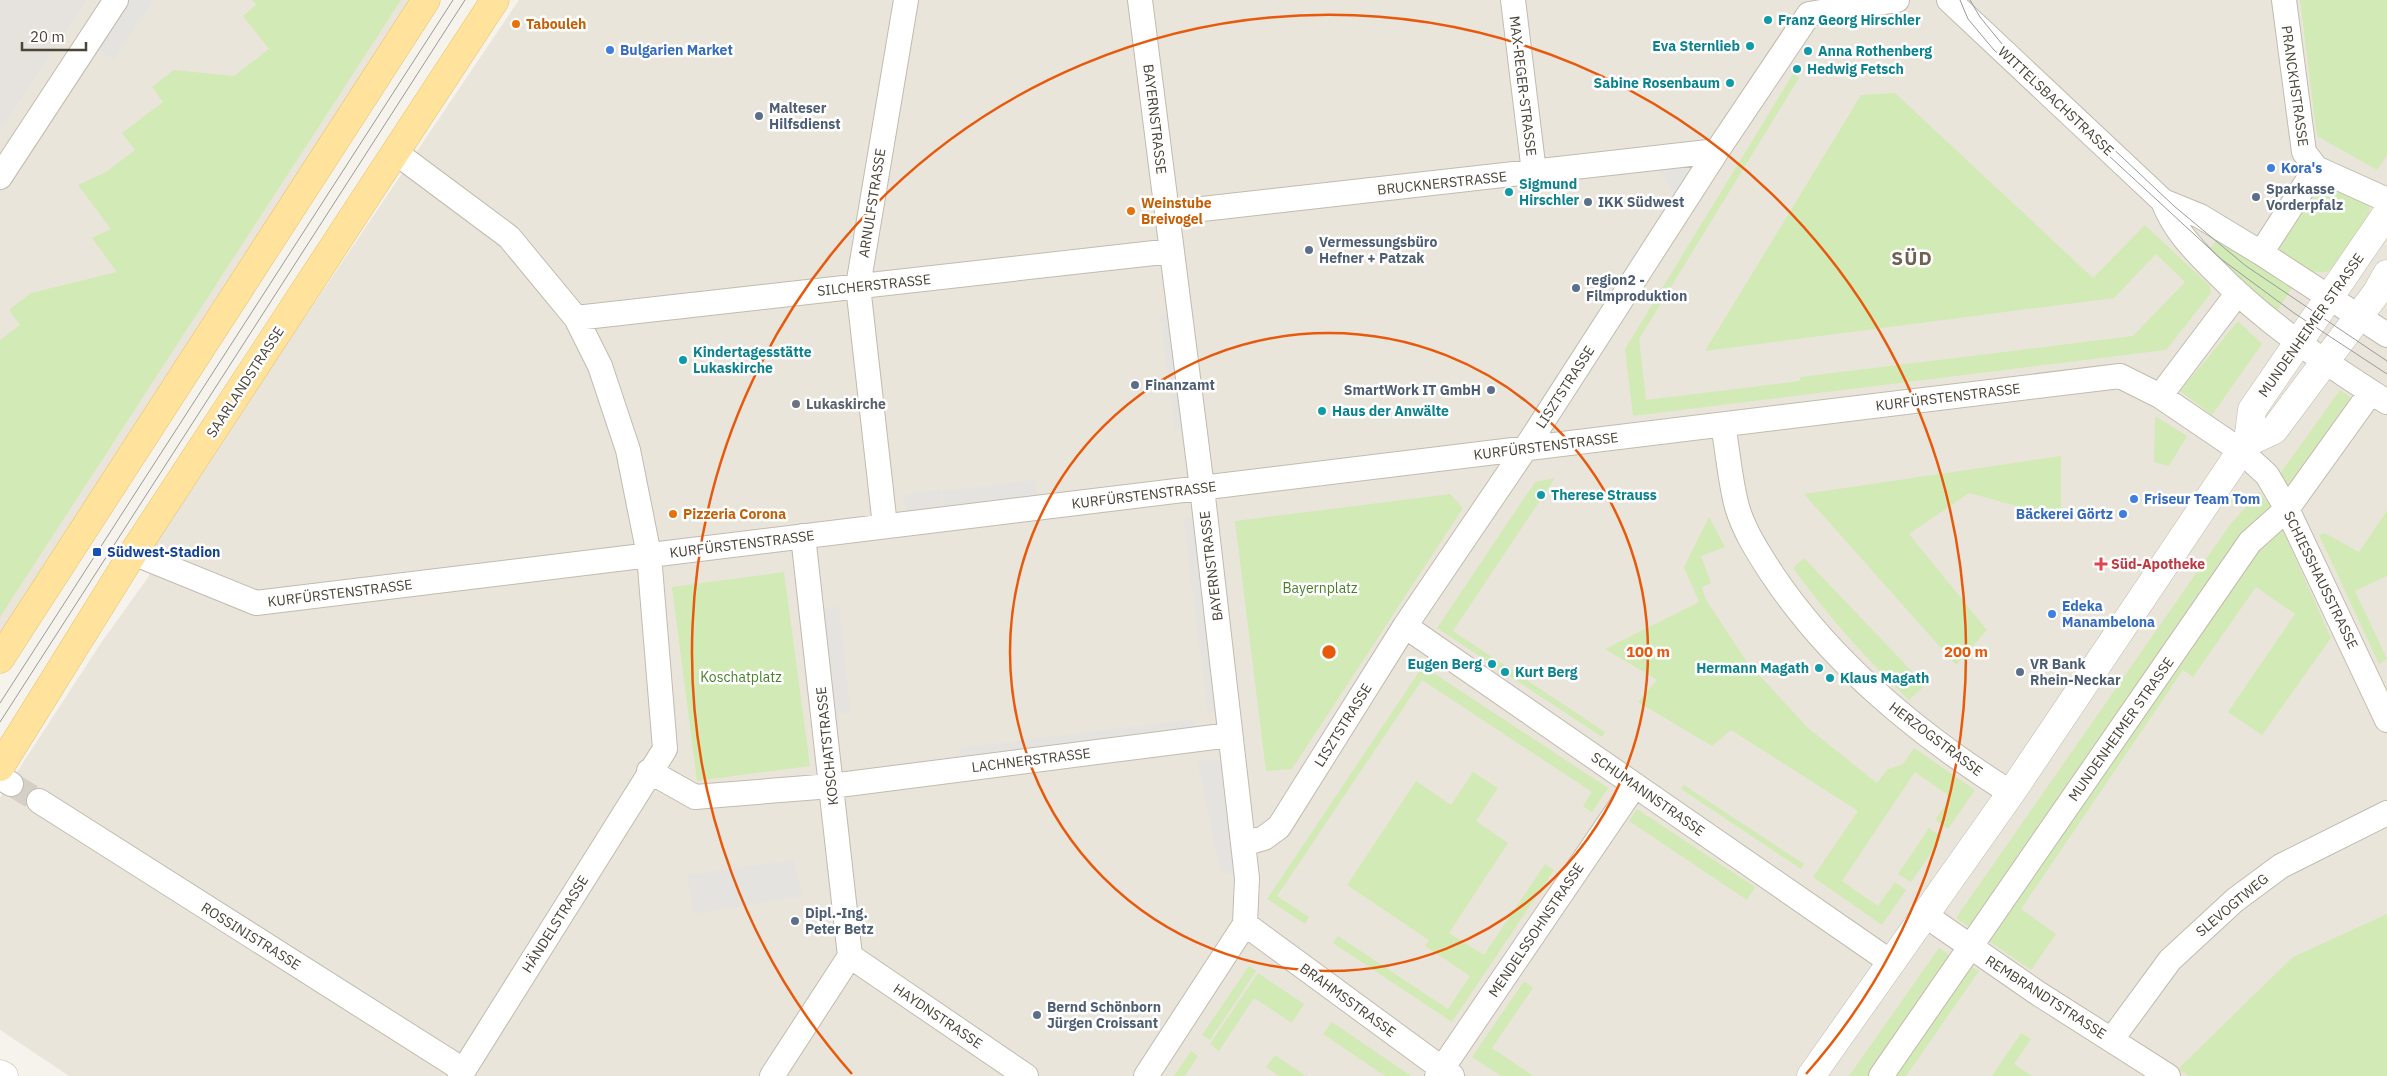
<svg xmlns="http://www.w3.org/2000/svg" width="2387" height="1076" viewBox="0 0 2387 1076" font-family="'IBM Plex Sans',sans-serif">
  <rect width="100%" height="100%" fill="#f6f3ec"/>
  <!-- residential -->
  <path fill="#eae5da" d="M87,0h330l-417,645v-512z
    M519,0h1868v1076h-2318l-69,-46v-232l101,-155 48,-67 7,-38z"/>
  <!-- industrial -->
  <path fill="#e6e2dd" d="M0,0h87l-87,133z"/>
  <!-- green -->
  <path fill="#d2eab5" d="M252,0h149l-401,617v-277l20,-15 -11,-15 22,-17 86,-21 -25,-34 19,-9 -33,-44 28,-13 29,-22 -13,-17 41,-31 -11,-15 22,-17 60,6 35,-27 -26,-33 13,-11z
    M2300,0h87v155l-10,15 -60,-34z
    M1793,74l6,4 -160,261 7,61 154,-19v-4l333,-41 52,-54 -29,-28 -42,44 -409,53 156,-256 34,-2 198,185 52,-53 65,61 1,7 -45,57 -533,66 -8,-67z
    M2334,189l32,14 4,5 -1,8 -37,53c-15,11 -44,-8 -55,-21 16,-25 25,-56 57,-59z
    M2220,236l74,49 -17,26 -70,-59z
    M2238,321l24,23 -50,71 -32,-24z
    M2340,390l11,8 -63,88 -11,-8z
    M2155,416l32,20 -18,30 -15,-4z
    M2061,456v62l-92,-25 -60,41 78,96 -31,35 -152,-171z
    M1555,478l-102,153 152,101 -3,5 -165,-109 98,-146z
    M2259,492l13,15 -35,39 -266,382 -15,-10 273,-392z
    M1450,494l13,14 -171,261 -26,2 -31,-250z
    M2387,511v65l-32,15 32,68 -8,5 -60,-129 6,-2 34,19z
    M1709,517l16,30 -24,9 10,27 -9,4 3,11 42,64 61,66 69,55 10,-13 16,-6 11,-16 61,42 -27,39 -13,-9 16,-23 -36,-25 -73,109 36,25 17,-24 11,8 -24,35 -69,-48 45,-66 -127,-81 -19,16 -74,-44 19,-22 -52,-31 94,-47 -15,-35z
    M2281,526l50,112 -69,97 -34,-23 67,-98 -39,-27 -63,90 -10,-7 -162,239 35,25 -25,36 -42,-29 274,-400z
    M1804,558l121,127 -16,15c-43,-41 -81,-84 -116,-132z
    M784,572l26,194 -113,15 -25,-194z
    M1423,666l185,122 -16,24 -9,-6 9,-14 -170,-112 -145,216 32,21 -4,7 -38,-25z
    M1473,772l25,16 -22,33 32,22 -59,90 35,22 61,-91 9,6 -102,152 -119,-79 5,-7 110,73 22,-33 -45,-30 4,-6 -82,-55 69,-104 35,24z
    M1684,785l120,79 -3,5 -120,-80z
    M1637,809l118,78 -8,13 -118,-79z
    M1929,828l13,9 -31,45 -13,-8z
    M2387,914v162h-198l-11,-7 115,-112z
    M1939,948l15,10 -83,118h-22z
    M1249,966l7,5 -46,69 -8,-5z
    M1971,966l8,5 -73,105h-11z
    M1258,973l46,31 -12,19 -38,-25 -35,53 -9,-7z
    M1524,981l9,7 -41,60 41,28h-32l-29,-19z
    M1332,1022l79,54h-26l-62,-42z
    M2021,1033l10,6 -17,25 18,12h-40z
    M1191,1051l7,5 -13,20h-11z
    M1275,1055l31,21h-27l-13,-9z"/>
  <!-- parking -->
  <path fill="#e5e3e0" d="M128,0h26l-40,60 -17,-11z
    M1673,155l18,19 -17,22 -13,-22 -14,-17z
    M1173,314l15,114 -13,2 -15,-114z
    M1036,480l1,16 -93,10 -2,-15z
    M940,490l2,17 -36,5 -3,-18z
    M1183,517h13l25,194 -13,2z
    M839,607l12,106 -17,1 -14,-106z
    M1194,719l3,15 -237,27 -1,-13z
    M1219,759l22,116 -20,-2 -24,-112z
    M793,860l10,36 -110,18 -6,-39z"/>
  <g fill="none" stroke-linecap="round" stroke-linejoin="round">
    <!-- minor-tunnel -->
    <path stroke="#d4d0c8" stroke-width="24" stroke-dasharray="24 12" stroke-linecap="butt" d="M11,784l28,17"/>
    <defs>
      <path id="minor" d="M1140,0l62,488 45,390 -2,46 -99,152
        M1513,0l21,172
        M1949,0l214,201 37,15 61,37 126,82
        M2284,0l20,152 12,16 71,32
        M395,152l114,85 67,81 24,48 28,84 21,105 16,194 -205,327
        M0,177l116,-177
        M2163,201c10,27 29,47 49,67 51,53 113,95 175,134
        M1167,213l550,-62
        M2261,253l55,-85
        M576,318l596,-67
        M2160,396l77,-102
        M1723,425c5,27 7,56 14,82 7,24 22,47 35,67 61,91 147,161 239,219
        M885,526l-27,-240 48,-286
        M803,536l47,420
        M133,553l123,50 1864,-227 40,20 81,55 26,24 20,34 100,211
        M1405,626l487,337
        M649,771l46,26 136,-11 399,-51
        M0,777l11,7
        M39,801l424,269
        M1243,844l21,-6 15,-11 126,-201 120,-177 192,-298 92,-137 88,-14
        M1925,915l111,77 132,84
        M1245,924l207,152
        M850,956l176,120
        M2112,1039l58,-79 65,-60 46,-34 106,-53
        M772,1076l78,-120
        M1437,1076l198,-291
        M1881,1076l369,-534 37,-33 84,-117"/>
      <path id="tertiary" d="M2248,442l4,-32 135,-197
        M0,1074l4,2
        M1811,1076l200,-283 230,-342 7,-9 26,-12 103,-138 10,-18"/>
      <path id="primary" d="M0,659l426,-659
        M0,767l133,-214 362,-553"/>
    </defs>
    <!-- minor casing -->
    <use href="#minor" stroke="#c2bbae" stroke-width="26"/>
    <!-- tertiary casing -->
    <use href="#tertiary" stroke="#c2bbae" stroke-width="29"/>
    <!-- primary casing -->
    <use href="#primary" stroke="#e6c16a" stroke-width="29"/>
    <!-- minor -->
    <use href="#minor" stroke="#fff" stroke-width="24"/>
    <!-- tertiary -->
    <use href="#tertiary" stroke="#fff" stroke-width="28"/>
    <!-- primary -->
    <use href="#primary" stroke="#ffe39c" stroke-width="28"/>
    <!-- tram -->
    <path stroke="#9a9a9a" stroke-width="1" d="M1960,0l8,19 26,31 227,209 73,54 93,61
      M1970,0l10,17 22,27 172,162 72,60 141,95
      M0,703l453,-703
      M0,722l465,-722"/>
  </g>
  <!-- distance rings -->
  <g fill="none" stroke="#e8590c" stroke-width="2.5">
    <circle cx="1329" cy="652" r="319"/>
    <path d="M852 1074A637 637 0 1 1 1806 1074"/>
  </g>
  <!-- markers -->
  <g fill="#0f9aa8" stroke="#fff" stroke-width="2">
    <circle cx="1768" cy="20" r="5"/>
    <circle cx="1750" cy="46" r="5"/>
    <circle cx="1808" cy="51" r="5"/>
    <circle cx="1797" cy="69" r="5"/>
    <circle cx="1730" cy="83" r="5"/>
    <circle cx="1509" cy="192" r="5"/>
    <circle cx="683" cy="360" r="5"/>
    <circle cx="1322" cy="411" r="5"/>
    <circle cx="1541" cy="495" r="5"/>
    <circle cx="1492" cy="664" r="5"/>
    <circle cx="1819" cy="668" r="5"/>
    <circle cx="1505" cy="672" r="5"/>
    <circle cx="1830" cy="678" r="5"/>
  </g>
  <g fill="#e8710a" stroke="#fff" stroke-width="2">
    <circle cx="516" cy="24" r="5"/>
    <circle cx="1131" cy="211" r="5"/>
    <circle cx="673" cy="514" r="5"/>
  </g>
  <g fill="#3f7fe0" stroke="#fff" stroke-width="2">
    <circle cx="610" cy="50" r="5"/>
    <circle cx="2271" cy="168" r="5"/>
    <circle cx="2134" cy="499" r="5"/>
    <circle cx="2123" cy="514" r="5"/>
    <circle cx="2052" cy="614" r="5"/>
  </g>
  <g fill="#5c6f8a" stroke="#fff" stroke-width="2">
    <circle cx="759" cy="116" r="5"/>
    <circle cx="2256" cy="197" r="5"/>
    <circle cx="1588" cy="202" r="5"/>
    <circle cx="1309" cy="250" r="5"/>
    <circle cx="1576" cy="288" r="5"/>
    <circle cx="1135" cy="385" r="5"/>
    <circle cx="1491" cy="390" r="5"/>
    <circle cx="2020" cy="672" r="5"/>
    <circle cx="795" cy="921" r="5"/>
    <circle cx="1037" cy="1015" r="5"/>
  </g>
  <circle fill="#6b7280" stroke="#fff" stroke-width="2" cx="796" cy="404" r="5"/>
  <rect fill="#1a4fb4" stroke="#fff" stroke-width="2" x="92" y="547" width="10" height="10" rx="2.5"/>
  <path fill="#e0444e" stroke="#fff" stroke-width="2" d="M2098.5 556.5h5v5h5v5h-5v5h-5v-5h-5v-5h5z"/>
  <g text-anchor="middle" dominant-baseline="central" stroke-width="5" stroke-linejoin="round" paint-order="stroke">
    <!-- culture labels -->
    <g font-size="14" font-weight="bold" fill="#0d838f" stroke="#fff" text-anchor="start">
      <text x="1778" y="20">Franz Georg Hirschler</text>
      <text x="1740" y="46" text-anchor="end">Eva Sternlieb</text>
      <text x="1818" y="51">Anna Rothenberg</text>
      <text x="1807" y="69">Hedwig Fetsch</text>
      <text x="1720" y="83" text-anchor="end">Sabine Rosenbaum</text>
      <text x="1519" y="184">Sigmund<tspan x="1519" dy="16">Hirschler</tspan></text>
      <text x="693" y="352">Kindertagesstätte<tspan x="693" dy="16">Lukaskirche</tspan></text>
      <text x="1332" y="411">Haus der Anwälte</text>
      <text x="1551" y="495">Therese Strauss</text>
      <text x="1482" y="664" text-anchor="end">Eugen Berg</text>
      <text x="1809" y="668" text-anchor="end">Hermann Magath</text>
      <text x="1515" y="672">Kurt Berg</text>
      <text x="1840" y="678">Klaus Magath</text>
    </g>
    <!-- food labels -->
    <g font-size="14" font-weight="bold" fill="#c56008" stroke="#fff" text-anchor="start">
      <text x="526" y="24">Tabouleh</text>
      <text x="1141" y="203">Weinstube<tspan x="1141" dy="16">Breivogel</tspan></text>
      <text x="683" y="514">Pizzeria Corona</text>
    </g>
    <!-- shop labels -->
    <g font-size="14" font-weight="bold" fill="#366cbe" stroke="#fff" text-anchor="start">
      <text x="620" y="50">Bulgarien Market</text>
      <text x="2281" y="168">Kora's</text>
      <text x="2144" y="499">Friseur Team Tom</text>
      <text x="2113" y="514" text-anchor="end">Bäckerei Görtz</text>
      <text x="2062" y="606">Edeka<tspan x="2062" dy="16">Manambelona</tspan></text>
    </g>
    <!-- street labels -->
    <g font-size="14" fill="#4b4439" stroke="#fff">
      <text transform="translate(1523 86) rotate(83)">MAX-REGER-STRASSE</text>
      <text transform="translate(2295 86) rotate(82)">PRANCKHSTRASSE</text>
      <text transform="translate(2056 101) rotate(43)">WITTELSBACHSTRASSE</text>
      <text transform="translate(1155 119) rotate(83)">BAYERNSTRASSE</text>
      <text transform="translate(1442 183) rotate(-6)">BRUCKNERSTRASSE</text>
      <text transform="translate(872 203) rotate(-81)">ARNULFSTRASSE</text>
      <text transform="translate(874 285) rotate(-6)">SILCHERSTRASSE</text>
      <text transform="translate(2311 325) rotate(-55)">MUNDENHEIMER STRASSE</text>
      <text transform="translate(245 382) rotate(-57)">SAARLANDSTRASSE</text>
      <text transform="translate(1565 387) rotate(-57)">LISZTSTRASSE</text>
      <text transform="translate(1948 397) rotate(-7)">KURFÜRSTENSTRASSE</text>
      <text transform="translate(1546 446) rotate(-7)">KURFÜRSTENSTRASSE</text>
      <text transform="translate(1144 495) rotate(-7)">KURFÜRSTENSTRASSE</text>
      <text transform="translate(742 544) rotate(-7)">KURFÜRSTENSTRASSE</text>
      <text transform="translate(1211 566) rotate(-97)">BAYERNSTRASSE</text>
      <text transform="translate(2321 580) rotate(64)">SCHIESSHAUSSTRASSE</text>
      <text transform="translate(340 593) rotate(-7)">KURFÜRSTENSTRASSE</text>
      <text transform="translate(1343 725) rotate(-58)">LISZTSTRASSE</text>
      <text transform="translate(2121 729) rotate(-55)">MUNDENHEIMER STRASSE</text>
      <text transform="translate(1936 739) rotate(37)">HERZOGSTRASSE</text>
      <text transform="translate(827 746) rotate(-96)">KOSCHATSTRASSE</text>
      <text transform="translate(1031 760) rotate(-7)">LACHNERSTRASSE</text>
      <text transform="translate(1648 794) rotate(35)">SCHUMANNSTRASSE</text>
      <text transform="translate(2232 905) rotate(-40)">SLEVOGTWEG</text>
      <text transform="translate(555 924) rotate(-58)">HÄNDELSTRASSE</text>
      <text transform="translate(1536 930) rotate(-56)">MENDELSSOHNSTRASSE</text>
      <text transform="translate(251 936) rotate(32)">ROSSINISTRASSE</text>
      <text transform="translate(2046 997) rotate(33)">REMBRANDTSTRASSE</text>
      <text transform="translate(1348 1000) rotate(36)">BRAHMSSTRASSE</text>
      <text transform="translate(938 1016) rotate(34)">HAYDNSTRASSE</text>
    </g>
    <!-- service labels -->
    <g font-size="14" font-weight="bold" fill="#4e5e75" stroke="#fff" text-anchor="start">
      <text x="769" y="108">Malteser<tspan x="769" dy="16">Hilfsdienst</tspan></text>
      <text x="2266" y="189">Sparkasse<tspan x="2266" dy="16">Vorderpfalz</tspan></text>
      <text x="1598" y="202">IKK Südwest</text>
      <text x="1319" y="242">Vermessungsbüro<tspan x="1319" dy="16">Hefner + Patzak</tspan></text>
      <text x="1586" y="280">region2 -<tspan x="1586" dy="16">Filmproduktion</tspan></text>
      <text x="1145" y="385">Finanzamt</text>
      <text x="1481" y="390" text-anchor="end">SmartWork IT GmbH</text>
      <text x="2030" y="664">VR Bank<tspan x="2030" dy="16">Rhein-Neckar</tspan></text>
      <text x="805" y="913">Dipl.-Ing.<tspan x="805" dy="16">Peter Betz</tspan></text>
      <text x="1047" y="1007">Bernd Schönborn<tspan x="1047" dy="16">Jürgen Croissant</tspan></text>
    </g>
    <!-- worship labels -->
    <g font-size="14" font-weight="bold" fill="#5b616d" stroke="#fff" text-anchor="start">
      <text x="806" y="404">Lukaskirche</text>
    </g>
    <!-- transit labels -->
    <g font-size="14" font-weight="bold" fill="#164399" stroke="#fff" text-anchor="start">
      <text x="107" y="552">Südwest-Stadion</text>
    </g>
    <!-- health labels -->
    <g font-size="14" font-weight="bold" fill="#be3a42" stroke="#fff" text-anchor="start">
      <text x="2111" y="564">Süd-Apotheke</text>
    </g>
    <!-- park labels -->
    <g font-size="14" fill="#4a7f2a" stroke="#fff">
      <text x="1320" y="588">Bayernplatz</text>
      <text x="741" y="677">Koschatplatz</text>
    </g>
    <!-- district labels -->
    <g font-size="19" font-weight="bold" letter-spacing="1" fill="#6e6250" stroke="#fff">
      <text x="1912" y="258">SÜD</text>
    </g>
  </g>
  <circle cx="1329" cy="652" r="8" fill="#e8590c" stroke="#fff" stroke-width="2.5"/>
  <g font-size="15" text-anchor="middle" font-weight="bold" fill="#e8590c" stroke="#fff" stroke-width="5" stroke-linejoin="round" paint-order="stroke">
    <text x="1648" y="657">100 m</text>
    <text x="1966" y="657">200 m</text>
  </g>
  <!-- scale -->
  <path d="M22 42v8h64v-8" fill="none" stroke="#4b4439" stroke-width="2.5"/>
  <text x="30" y="42" font-size="15" fill="#4b4439" stroke="#ffffff" stroke-width="4" paint-order="stroke">20 m</text>
</svg>
